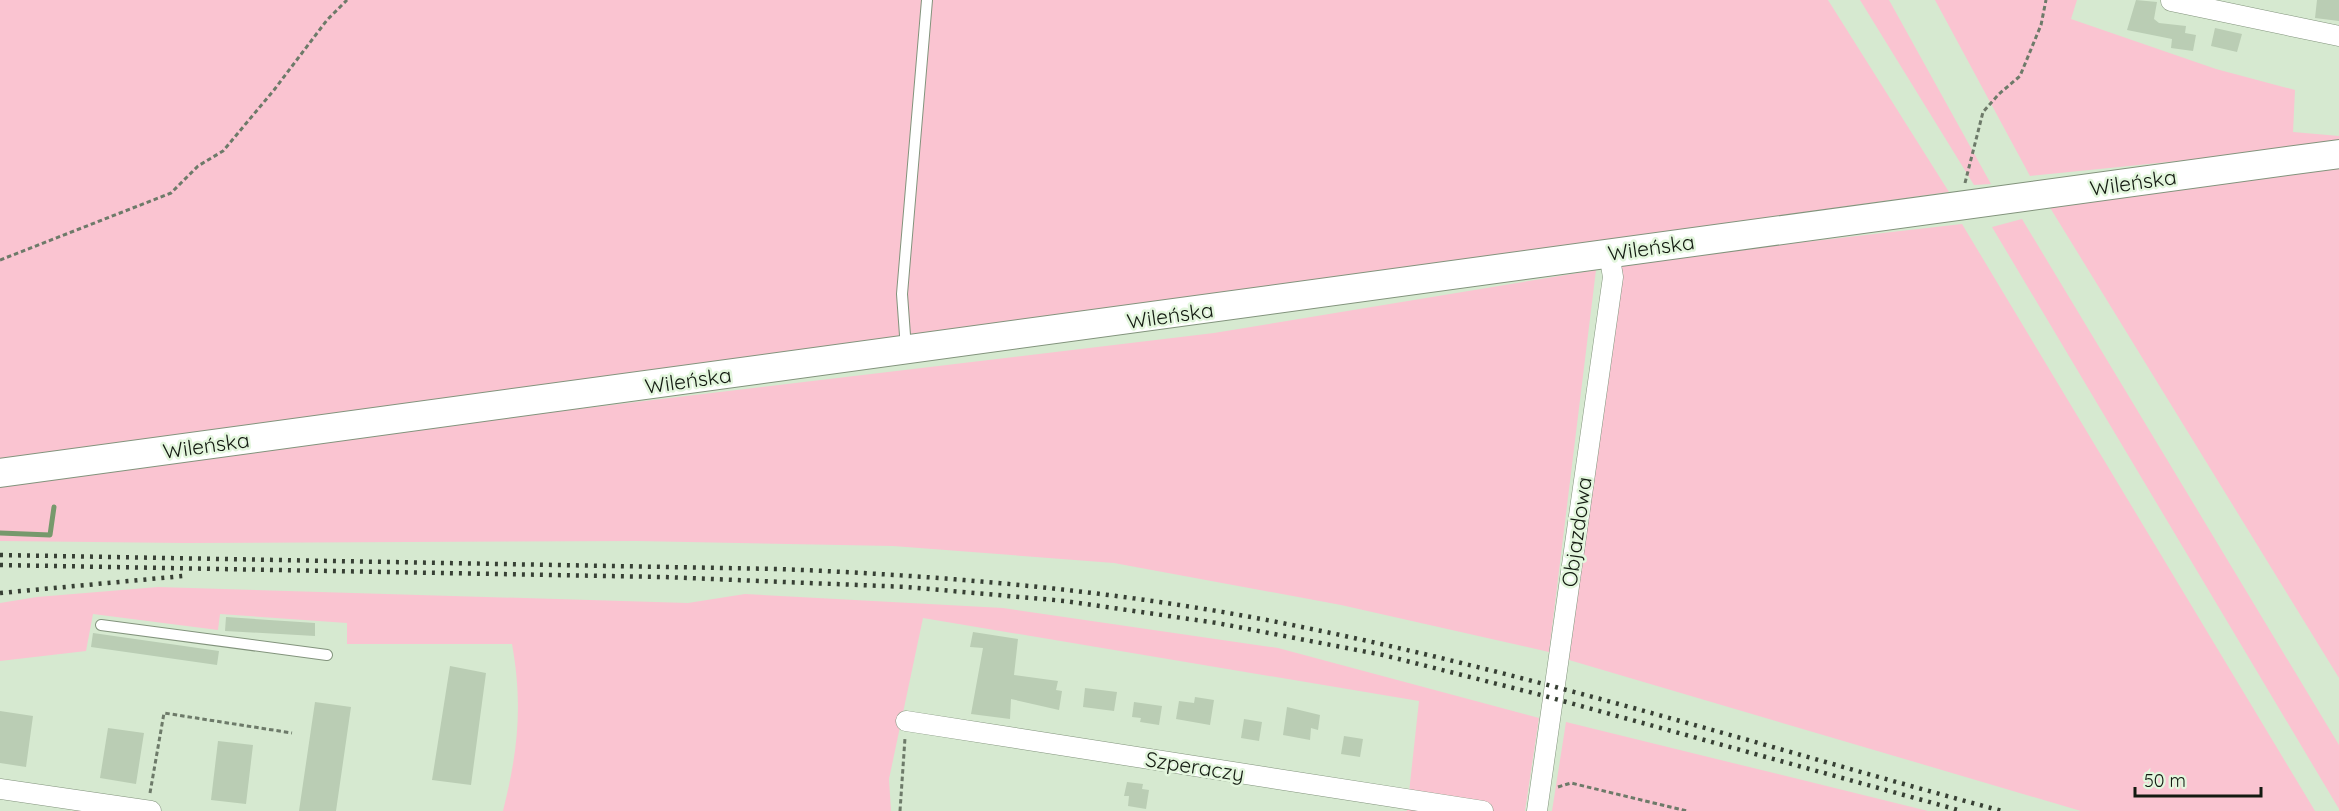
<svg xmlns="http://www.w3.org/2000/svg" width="2339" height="811" viewBox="0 0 2339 811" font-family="Quicksand,sans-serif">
  <rect width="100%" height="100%" fill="#d6e9d0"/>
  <!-- green -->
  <path fill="#fac4d1" d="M0,0h1828l121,192 -1949,271z
    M1860,0h29l102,184 -17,1z
    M1935,0h142l-6,19 145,50 79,21 -2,42 46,4v9l-309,31z
    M2339,165v513l-290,-472z
    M2022,219l317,526v64l-347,-582z
    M1962,224l353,587h-234l-512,-151 53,-397z
    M1596,270l-47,382 -208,-47 -227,-42 -221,-17 -256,-5 -452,2 -185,-2v-57l385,-52 829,-99z
    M158,587l530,16 57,-9 258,14 275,40 261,70 -14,93h-118l12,-110 -496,-83 -34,161 2,32h-388c15,-60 20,-106 9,-167h-165v-21l-127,-9 -2,16 -125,-16 -7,37 -86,10v-58l37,-6z
    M1566,722l362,89h-376z"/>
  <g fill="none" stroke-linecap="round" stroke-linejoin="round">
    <!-- stream -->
    <path stroke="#76996c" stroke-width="5" d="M0,533l50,2 4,-28"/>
  </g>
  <!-- building -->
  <path fill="#bacdb4" d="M2136,0l21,2 -3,17 5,4 27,3 -1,7 11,2 -3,16 -22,-3 1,-9 -45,-9z
    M2317,0h22v21l-24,-3z
    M2215,28l27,6 -5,18 -26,-6z
    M226,617l89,6v13l-90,-5z
    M973,632l45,7 -4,36 44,6 -2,9 6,1 -3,19 -48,-11 -1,20 -39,-5 12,-66 -13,-1z
    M93,633l126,18 -2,14 -126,-18z
    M450,666l36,7 -15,112 -39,-5z
    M1085,688l32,4 -3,19 -31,-4z
    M1195,697l19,3 -4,25 -34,-6 3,-18 15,2z
    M315,702l36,5 -15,104h-37z
    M1134,702l28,4 -3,19 -19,-3 1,-4 -9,-1z
    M1287,707l33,8 -2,15 -7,-2 -1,12 -27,-5z
    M0,711l33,5 -7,51 -26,-4z
    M1244,719l18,3 -3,19 -18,-3z
    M108,728l36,5 -8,51 -36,-6z
    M1344,736l19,3 -3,18 -19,-3z
    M218,741l35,4 -7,59 -35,-4z
    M1127,782l16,2 -1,5 7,1 -3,19 -18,-3 1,-10h-5z"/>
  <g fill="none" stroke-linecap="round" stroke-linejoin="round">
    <defs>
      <path id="lane" d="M906,349l-4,-55 25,-294
        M101,625l226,30"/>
      <path id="street" d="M2171,1l168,35
        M906,721l577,90
        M0,789l151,22
        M1537,811l76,-534 -4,-24"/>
      <path id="secondary" d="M0,473l2339,-319"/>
    </defs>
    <!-- lane casing -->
    <use href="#lane" stroke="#82937c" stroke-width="12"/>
    <!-- street casing -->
    <use href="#street" stroke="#82937c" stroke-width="21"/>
    <!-- secondary casing -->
    <use href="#secondary" stroke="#82937c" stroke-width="30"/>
    <!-- path -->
    <path stroke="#6d7a69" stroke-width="3" stroke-dasharray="4.5 3" stroke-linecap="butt" d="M1965,183l18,-71 16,-18 21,-18 21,-51 5,-25
      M0,260l171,-67 27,-27 25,-15 51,-61 53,-70 20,-20
      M1558,787l13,-4 116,28
      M150,793l14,-80 128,20
      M900,811l5,-73"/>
    <!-- lane -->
    <use href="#lane" stroke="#fff" stroke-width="10"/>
    <!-- street -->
    <use href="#street" stroke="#fff" stroke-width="20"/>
    <!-- secondary -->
    <use href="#secondary" stroke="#fff" stroke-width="28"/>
    <!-- rail -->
    <path stroke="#374034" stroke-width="4.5" stroke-dasharray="3 6" stroke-linecap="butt" d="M0,555l779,14c174,7 347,22 518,57 238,48 471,122 705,185
      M0,565l663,12 244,10 158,14 152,22 166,32 158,40 421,116
      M0,593l183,-17"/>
  </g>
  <g text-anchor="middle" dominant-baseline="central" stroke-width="5" stroke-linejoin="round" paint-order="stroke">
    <!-- street labels -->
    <g font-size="21" fill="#131a11" stroke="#e3f6dd">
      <text transform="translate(2133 182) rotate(-8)">Wileńska</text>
      <text transform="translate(1651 247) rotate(-8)">Wileńska</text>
      <text transform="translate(1170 315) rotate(-8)">Wileńska</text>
      <text transform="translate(688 380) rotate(-8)">Wileńska</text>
      <text transform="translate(206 445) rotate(-8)">Wileńska</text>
      <text transform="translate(1576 532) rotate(-82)">Objazdowa</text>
      <text transform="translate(1195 766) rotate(9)">Szperaczy</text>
    </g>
  </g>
  <!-- scale -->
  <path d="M2135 787v9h126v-9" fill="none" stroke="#131a11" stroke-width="3"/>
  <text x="2144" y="787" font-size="18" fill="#131a11" stroke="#e3f6dd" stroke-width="4.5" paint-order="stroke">50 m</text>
</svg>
